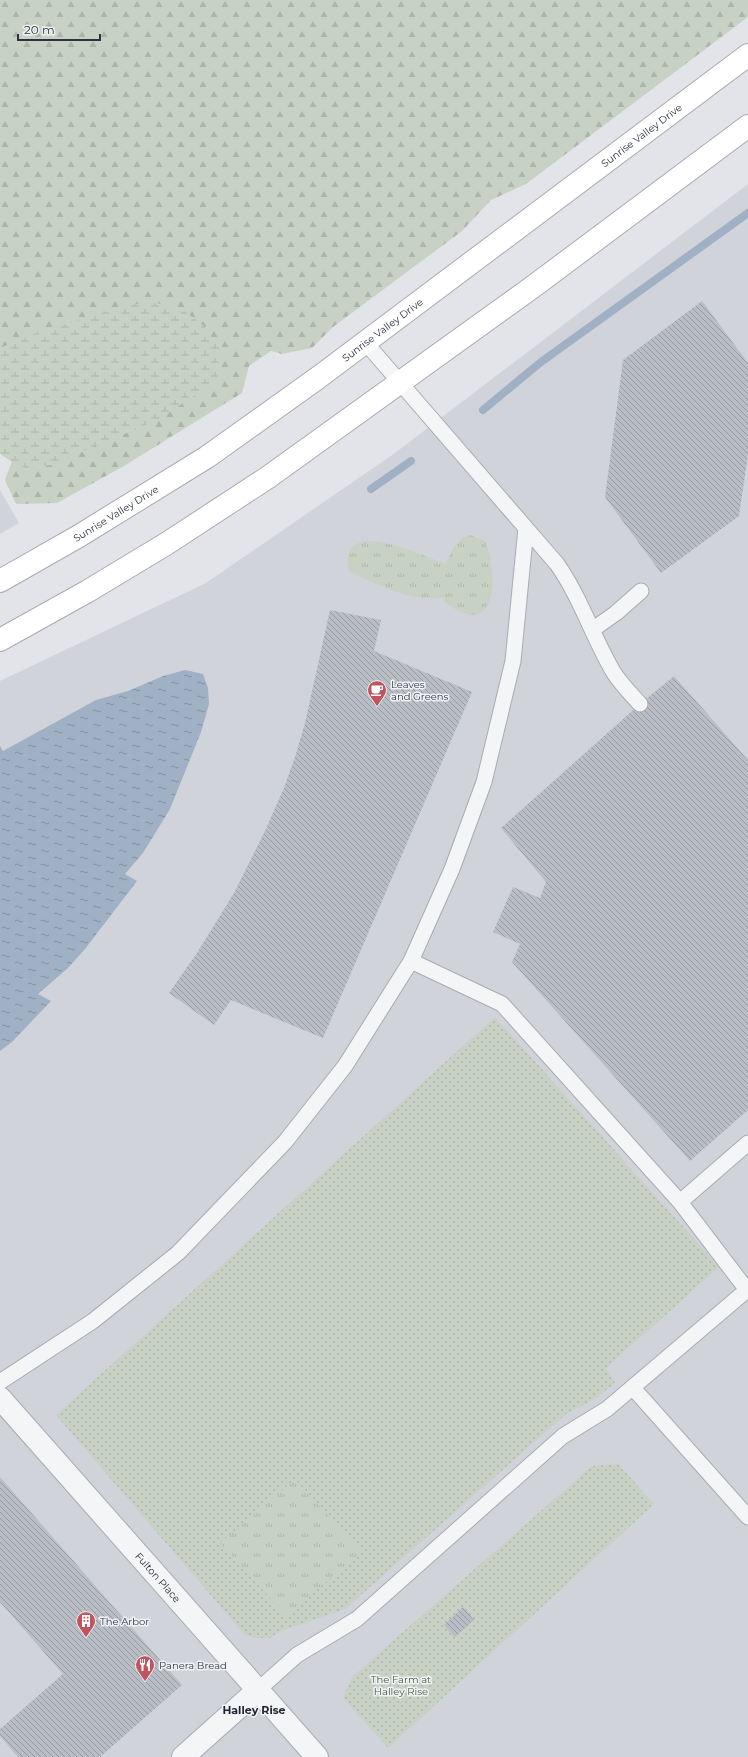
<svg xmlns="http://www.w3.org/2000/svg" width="748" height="1757" viewBox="0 0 748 1757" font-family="Montserrat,sans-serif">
  <defs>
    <pattern id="grass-dots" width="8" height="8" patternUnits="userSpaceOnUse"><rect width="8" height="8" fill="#c7d2c4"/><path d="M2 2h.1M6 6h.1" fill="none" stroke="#abb5a9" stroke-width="1.8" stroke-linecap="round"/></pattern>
    <pattern id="forest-firs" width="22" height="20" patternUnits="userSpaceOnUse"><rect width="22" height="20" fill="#c7d2c4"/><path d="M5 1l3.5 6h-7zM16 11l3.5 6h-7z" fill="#abb5a9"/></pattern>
    <pattern id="wetland-marsh" width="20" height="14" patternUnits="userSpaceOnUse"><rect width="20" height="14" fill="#c7d2c4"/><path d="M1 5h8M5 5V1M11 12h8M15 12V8" fill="none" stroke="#abb5a9"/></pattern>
    <pattern id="park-tufts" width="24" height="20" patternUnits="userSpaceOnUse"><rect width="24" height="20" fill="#c7d2c4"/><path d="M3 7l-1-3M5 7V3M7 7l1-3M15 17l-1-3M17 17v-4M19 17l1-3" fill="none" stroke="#abb5a9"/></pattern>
    <pattern id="water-ripples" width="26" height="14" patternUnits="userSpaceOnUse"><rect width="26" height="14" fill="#a0b1c5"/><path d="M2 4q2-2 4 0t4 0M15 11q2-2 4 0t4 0" fill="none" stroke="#8391a1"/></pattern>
    <pattern id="building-back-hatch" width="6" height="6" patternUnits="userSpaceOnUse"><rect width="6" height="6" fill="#b9bdc5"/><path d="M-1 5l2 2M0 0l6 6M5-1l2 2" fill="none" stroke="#979aa1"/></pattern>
  </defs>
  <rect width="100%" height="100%" fill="#e2e4e9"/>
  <!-- built -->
  <path fill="#d0d3da" d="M748,184v1573h-748v-1076l206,-98 189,-130z
    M0,490l19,33 -19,11z"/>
  <!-- grass -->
  <path fill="url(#grass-dots)" d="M495,1017l224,250 -113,101 9,15 -19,15 -30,16 -221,195 -64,22 -11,7h-13l-12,-3 -189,-220z
    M618,1464l36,40 -266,244 -45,-50 9,-21 240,-211z"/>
  <!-- forest -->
  <path fill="url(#forest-firs)" d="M0,0h748v17l-222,167 -35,16 -29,31 -129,96 -21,21 -30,6 -11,-3 -22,15 -7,27 -118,73 -67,37 -41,1 -11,-24 9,-24 -14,-70z"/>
  <!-- wetland -->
  <path fill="url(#wetland-marsh)" d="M157,303l27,8 20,15 18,25 -4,24 -16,16 -43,28 -107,46 -26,3 -9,-3 -17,-11v-106l39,-16 93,-28z"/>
  <!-- park -->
  <path fill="url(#park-tufts)" d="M470,535l15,6c15,35 11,103 -41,60l-1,-4c-34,5 -64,-12 -94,-26 -12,-58 74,-15 97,-7 6,-13 9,-25 24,-29z
    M295,1479l66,73 -75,64 -66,-73z"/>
  <!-- water -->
  <path fill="url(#water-ripples)" d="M185,670l18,4 5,14 1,16 -8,28 -31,77 -27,44 -18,21 12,7 -52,68 -17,19 -30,26 13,7 -39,41 -12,9v-305l3,5 93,-51 32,-9 35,-15z"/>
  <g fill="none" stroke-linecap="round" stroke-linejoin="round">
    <!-- stream -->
    <path stroke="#a0b1c5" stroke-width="8" d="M483,410l58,-48 207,-149
      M371,489l40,-28"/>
  </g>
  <!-- building -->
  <path fill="url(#building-back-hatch)" d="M702,301l46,62v92l-9,61 -78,57 -56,-76 18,-137z
    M330,610l51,10 -7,31 98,41 -149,346 -92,-38 -17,25 -45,-32 28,-40 37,-60 31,-62 19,-43 11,-31 10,-34z
    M674,676l74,84v350l-58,51 -178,-199 8,-18 -27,-12 20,-45 27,11 6,-16 -45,-54 139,-124z
    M0,1477l182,208 -82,72h-82l-18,-21v-7l63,-55 -63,-72z
    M463,1607l11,13 -19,17 -11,-12z"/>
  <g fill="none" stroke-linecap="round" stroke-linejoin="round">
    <defs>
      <path id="lane" d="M365,342l192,222c24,34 36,74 57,109 7,11 17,21 26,31
        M592,630l24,-17 25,-22
        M680,1202l68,-59
        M0,1382l93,-61 85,-68 107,-111 60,-76 66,-105
        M633,1388l115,129
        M258,1690l39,-35 60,-36 206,-183 44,-27 140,-119 -67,-88 -178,-198 -91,-43 41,-92 32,-87 29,-121 13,-133"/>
      <g id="street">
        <path id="s1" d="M0,1398l317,359"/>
        <path d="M183,1757l75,-67"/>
      </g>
      <g id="secondary">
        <path id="s2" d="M0,581l79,-45 128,-79 112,-80 429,-322"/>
        <path d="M0,640l88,-49 78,-47 101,-66 267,-192 214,-160"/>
      </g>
    </defs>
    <!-- lane casing -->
    <use href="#lane" stroke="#a8abb3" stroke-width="17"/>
    <!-- street casing -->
    <use href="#street" stroke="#a8abb3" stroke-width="24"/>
    <!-- secondary casing -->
    <use href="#secondary" stroke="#a8abb3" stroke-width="24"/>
    <!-- lane -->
    <use href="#lane" stroke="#f4f5f7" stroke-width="15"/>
    <!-- street -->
    <use href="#street" stroke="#f4f5f7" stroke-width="22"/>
    <!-- secondary -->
    <use href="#secondary" stroke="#fff" stroke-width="22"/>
  </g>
  <!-- icons -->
  <defs>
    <symbol id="cafe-pin" viewBox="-11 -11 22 30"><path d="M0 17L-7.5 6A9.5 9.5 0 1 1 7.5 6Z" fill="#c15461" stroke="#f1f3f6"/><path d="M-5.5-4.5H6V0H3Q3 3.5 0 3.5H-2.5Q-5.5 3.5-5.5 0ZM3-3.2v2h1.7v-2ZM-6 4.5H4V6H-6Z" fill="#fff"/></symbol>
    <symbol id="building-pin" viewBox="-11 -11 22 30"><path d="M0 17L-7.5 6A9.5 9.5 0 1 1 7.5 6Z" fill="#c15461" stroke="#f1f3f6"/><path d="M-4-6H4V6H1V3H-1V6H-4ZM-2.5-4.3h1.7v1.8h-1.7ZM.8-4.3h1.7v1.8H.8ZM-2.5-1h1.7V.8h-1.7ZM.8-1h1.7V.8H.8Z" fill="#fff"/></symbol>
    <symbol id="restaurant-pin" viewBox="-11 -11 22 30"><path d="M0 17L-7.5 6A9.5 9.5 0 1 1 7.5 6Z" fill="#c15461" stroke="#f1f3f6"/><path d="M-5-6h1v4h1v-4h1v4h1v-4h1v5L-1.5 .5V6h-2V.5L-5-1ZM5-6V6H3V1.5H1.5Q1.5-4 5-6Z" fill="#fff"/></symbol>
  </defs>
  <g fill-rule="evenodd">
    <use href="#cafe-pin" x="366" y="679" width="22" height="30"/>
    <use href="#building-pin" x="75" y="1610" width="22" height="30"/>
    <use href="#restaurant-pin" x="134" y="1654" width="22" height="30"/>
  </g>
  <g text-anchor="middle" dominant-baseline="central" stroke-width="3" stroke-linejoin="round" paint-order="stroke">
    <!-- street labels -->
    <g font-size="10" fill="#2c323f" stroke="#f1f3f6">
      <text stroke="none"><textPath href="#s2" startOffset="782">Sunrise Valley Drive</textPath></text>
      <text stroke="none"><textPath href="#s2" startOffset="458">Sunrise Valley Drive</textPath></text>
      <text stroke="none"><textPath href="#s2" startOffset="134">Sunrise Valley Drive</textPath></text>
      <text stroke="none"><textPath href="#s1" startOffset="239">Fulton Place</textPath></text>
    </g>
    <!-- poi labels -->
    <g font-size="10" fill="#2c323f" stroke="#f1f3f6" text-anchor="start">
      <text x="391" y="684">Leaves<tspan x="391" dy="12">and Greens</tspan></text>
      <text x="100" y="1621">The Arbor</text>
      <text x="159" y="1665">Panera Bread</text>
    </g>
    <!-- park labels -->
    <g font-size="10" fill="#3f593a" stroke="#f1f3f6">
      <text x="401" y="1679">The Farm at<tspan x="401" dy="12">Halley Rise</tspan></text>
    </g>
    <!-- neighbourhood labels -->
    <g font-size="11" font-weight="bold" fill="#1e2330" stroke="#f1f3f6">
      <text x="254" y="1710">Halley Rise</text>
    </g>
  </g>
  <!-- scale -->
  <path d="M18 34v6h82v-6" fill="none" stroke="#2c323f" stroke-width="2"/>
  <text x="24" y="34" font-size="12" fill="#2c323f" stroke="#f1f3f6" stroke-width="3" paint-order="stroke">20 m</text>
</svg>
